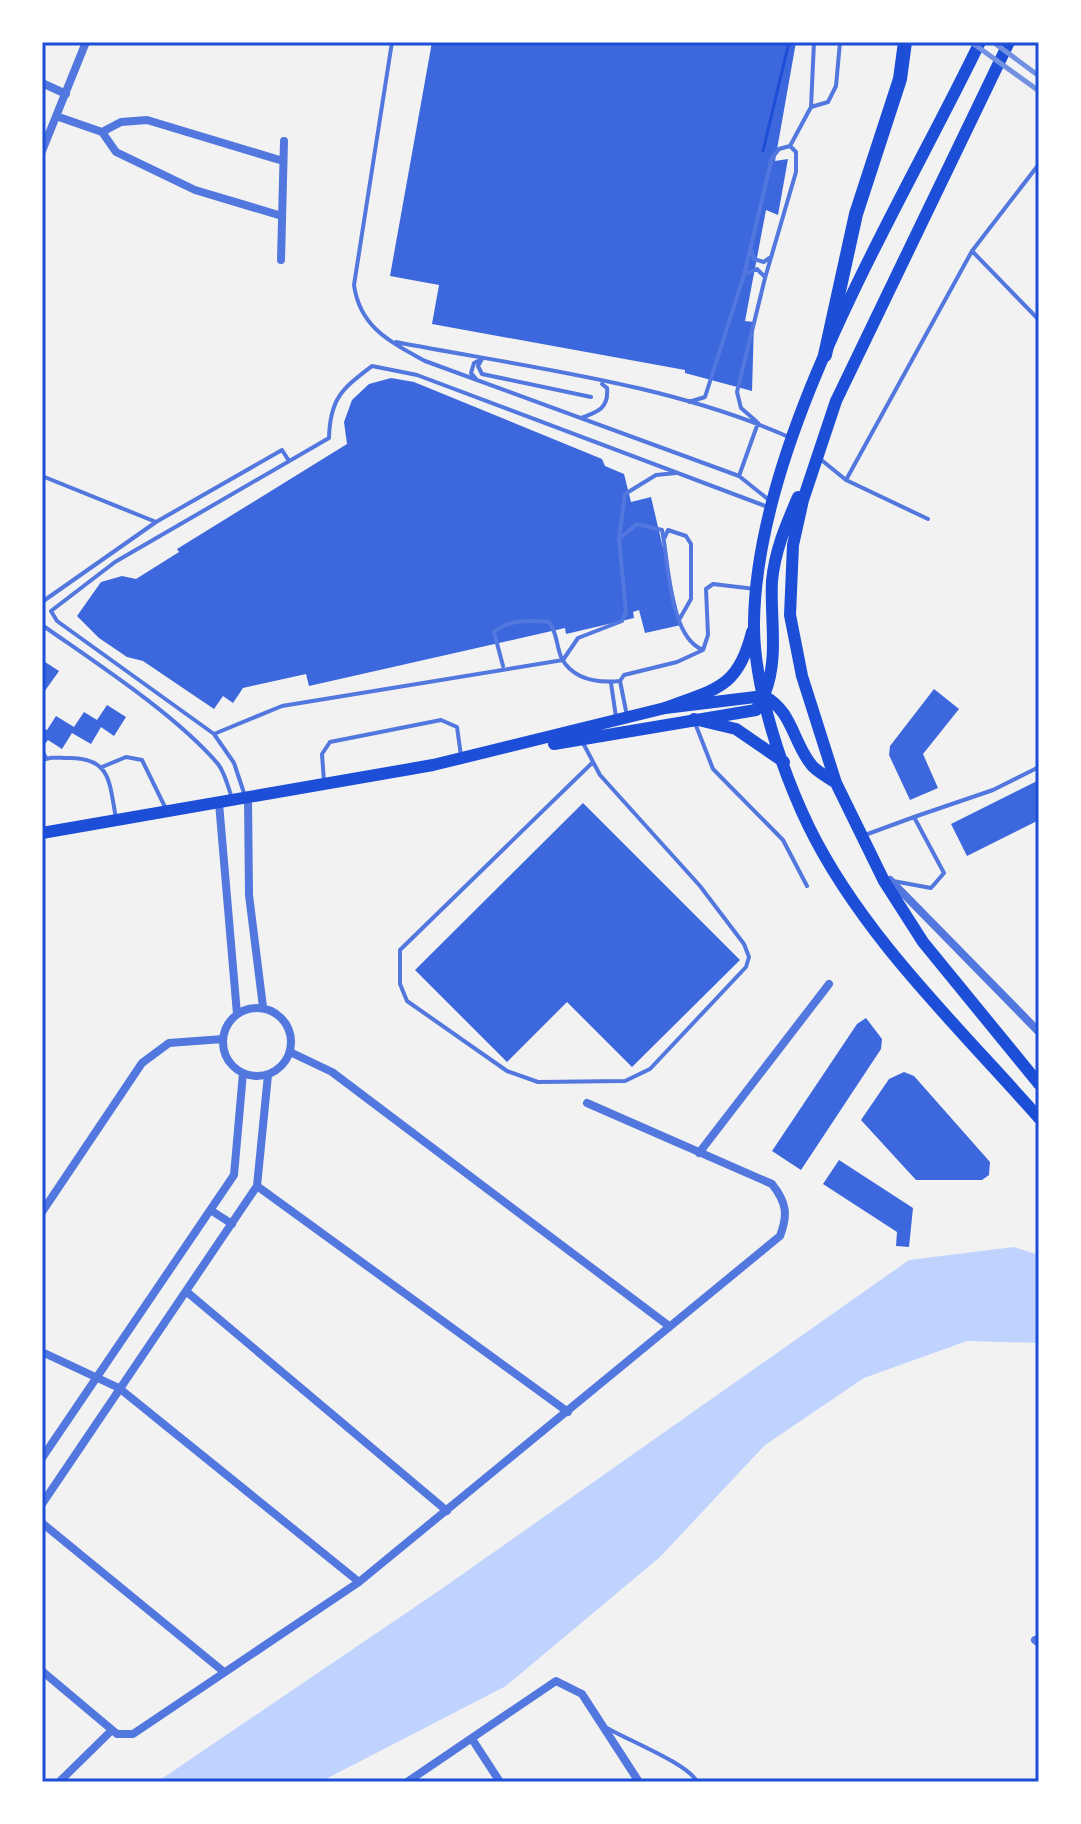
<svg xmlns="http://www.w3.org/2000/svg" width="1081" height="1824" viewBox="0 0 1081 1824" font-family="Signika,sans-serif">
  <rect width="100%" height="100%" fill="#f2f2f2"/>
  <!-- water -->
  <path fill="#bfd3fe" d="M1014,1247l25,8v88l-72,-2 -103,37 -99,67 -105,112 -154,129 -186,96h-163l283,-192 469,-330z"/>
  <!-- building -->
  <path fill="#3d67dc" d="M432,42h364l-21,119 13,-2 -10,56 -12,-5 -21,111 9,1 -2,69 -67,-18v-3l-253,-46 7,-39 -49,-9z
    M391,378l23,4 188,77 3,7 19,8 7,28 20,-5 30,128 -36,8 -6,-23 -6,2 1,6 -68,16 -1,-6 -256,58 -3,-12 -63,14 -10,15 -10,-7 -9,13 -71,-48 -16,-4 -28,-19 -22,-22 24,-34 21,-6 14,3 43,-27 -2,-3 170,-105 -3,-22 8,-22 17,-16z
    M42,660l17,11 -17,24z
    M934,689l25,20 -36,45 15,34 -28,12 -21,-45 1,-9z
    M107,705l19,12 -12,19 -13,-9 -10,17 -19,-11 -10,16 -14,-9 -6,8v-21l5,3 9,-14 18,11 10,-15 13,8z
    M1039,780v40l-72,36 -16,-32z
    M583,803l157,157 -108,107 -65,-65 -60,60 -92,-92z
    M866,1018l16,21 -1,10 -80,121 -29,-19 85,-127z
    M904,1072l10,4 76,86 -1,13 -7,5h-66l-55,-60 28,-41z
    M839,1160l74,48 -4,39 -13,-1 1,-14 -74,-48z"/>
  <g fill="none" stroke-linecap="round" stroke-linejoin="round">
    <!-- path -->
    <path stroke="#1d4ed8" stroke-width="3" d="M763,151l26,-109"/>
    <!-- service -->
    <path stroke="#5277de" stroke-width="4" d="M392,42l-38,243c6,43 37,57 71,76l314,115 30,24
      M811,107l17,-5 8,-16 4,-44
      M751,250l3,9 10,3 5,-4
      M972,251l67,69
      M745,274l12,-5 7,7
      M396,342c129,25 276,42 395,96
      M482,359l-4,7 4,8 109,23
      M477,380l-6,-7 3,-10 6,-3
      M689,402l16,-5 39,-122 28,-117 7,-9 11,-3 21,-39 3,-65
      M581,418c17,-6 28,-10 26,-30l-5,-4
      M756,421l-15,-13 -4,-16 28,-114 31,-106v-20l-6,-6
      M819,458l27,22
      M42,476l114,46
      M739,476l19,-53
      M928,519l-82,-39 126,-229 67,-87
      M665,537l3,-7 18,6 5,8v55l-12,21
      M619,539l6,-45 31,-19 20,-2
      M42,602l114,-80 126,-72 7,11
      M42,625c54,38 133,89 176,139 7,9 10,23 14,34
      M503,666l-9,-34c13,-12 38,-12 55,-10 9,12 7,25 13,37 12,21 37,24 58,22
      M611,683l5,34
      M627,716l-7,-35 4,-6 53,-13 26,-12 5,-15 -2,-46 7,-5 42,5
      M695,723l18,46 70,71 24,46
      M214,734l68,-28 281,-46 15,-22 44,-17 4,-9 -7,-73 18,-15 25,6c7,33 7,107 41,120
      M583,743l17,32 100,111 44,58 5,13 -3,10 -96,102 -25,12 -87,1 -31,-11 -100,-70 -7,-17v-34l192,-187
      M42,750l4,8
      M42,761c8,-5 16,-3 25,-3 45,-1 42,25 49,60
      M102,767l24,-10 16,3 24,49
      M324,782l-2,-28 8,-12 111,-22 16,7 4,29
      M245,796l-11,-33 -20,-29 -157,-113 -6,-10 64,-49 214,-124c1,-40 13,-49 43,-72l45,9 351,132
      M914,817l79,-27 46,-23
      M865,835l49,-18 30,56 -13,15 -38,-7
      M605,1727c20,12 84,37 92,55"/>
    <!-- minor -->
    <path stroke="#5277de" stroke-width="8" d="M42,83l24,11
      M56,116l46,16 14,20 79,38 87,26
      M102,132l19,-10 26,-2 136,41
      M42,151l44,-109
      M281,260l3,-119
      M248,798l1,97 14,112
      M219,803l18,211
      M890,880l149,152
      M223 1042a34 34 0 1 1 68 0a34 34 0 1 1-68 0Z
      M290,1052l42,20 337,254
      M699,1153l130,-169
      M257,1186l311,226
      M212,1211l20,13
      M42,1212l100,-149 27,-20 54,-4
      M187,1292l260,219
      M42,1352l77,36 240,194
      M42,1458l192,-283 9,-102
      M42,1504l215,-318 11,-111
      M42,1523l182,149
      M1035,1640l4,3
      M42,1671l75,63h16l226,-152 421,-346c8,-21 7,-33 -8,-52l-185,-81
      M472,1739l28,43
      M59,1782l53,-52
      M407,1782l149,-101 26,13 57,88"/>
    <!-- primary -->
    <path stroke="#1d4ed8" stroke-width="12" d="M554,744l202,-34 8,-14
      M42,833l391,-68 232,-57 99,-12"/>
    <!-- trunk -->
    <path stroke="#1d4ed8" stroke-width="12" d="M980,42c-81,168 -223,393 -226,580 -1,64 28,149 55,205 54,110 150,200 230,291
      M1009,42l-173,359 -33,99 -10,45 -3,70 12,61 34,107 48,98 39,61 116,142
      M765,693c14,-36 5,-74 7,-112 3,-31 14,-56 26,-84
      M764,696c28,15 28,43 46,67 5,8 18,14 26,20
      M665,708c50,-19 73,-19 87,-76
      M694,719l42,10 48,33"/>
    <!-- motorway -->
    <path stroke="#1d4ed8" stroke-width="14" d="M825,355l31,-141 44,-135 5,-37"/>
    <!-- rail -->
    <path stroke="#7290e2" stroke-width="5" d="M971,42l68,49
      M993,42l46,34"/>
  </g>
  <!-- border -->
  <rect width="1081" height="1824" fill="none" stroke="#ffffff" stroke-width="88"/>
  <rect x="44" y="44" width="993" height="1736" fill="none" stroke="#1d4ed8" stroke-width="3"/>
</svg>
